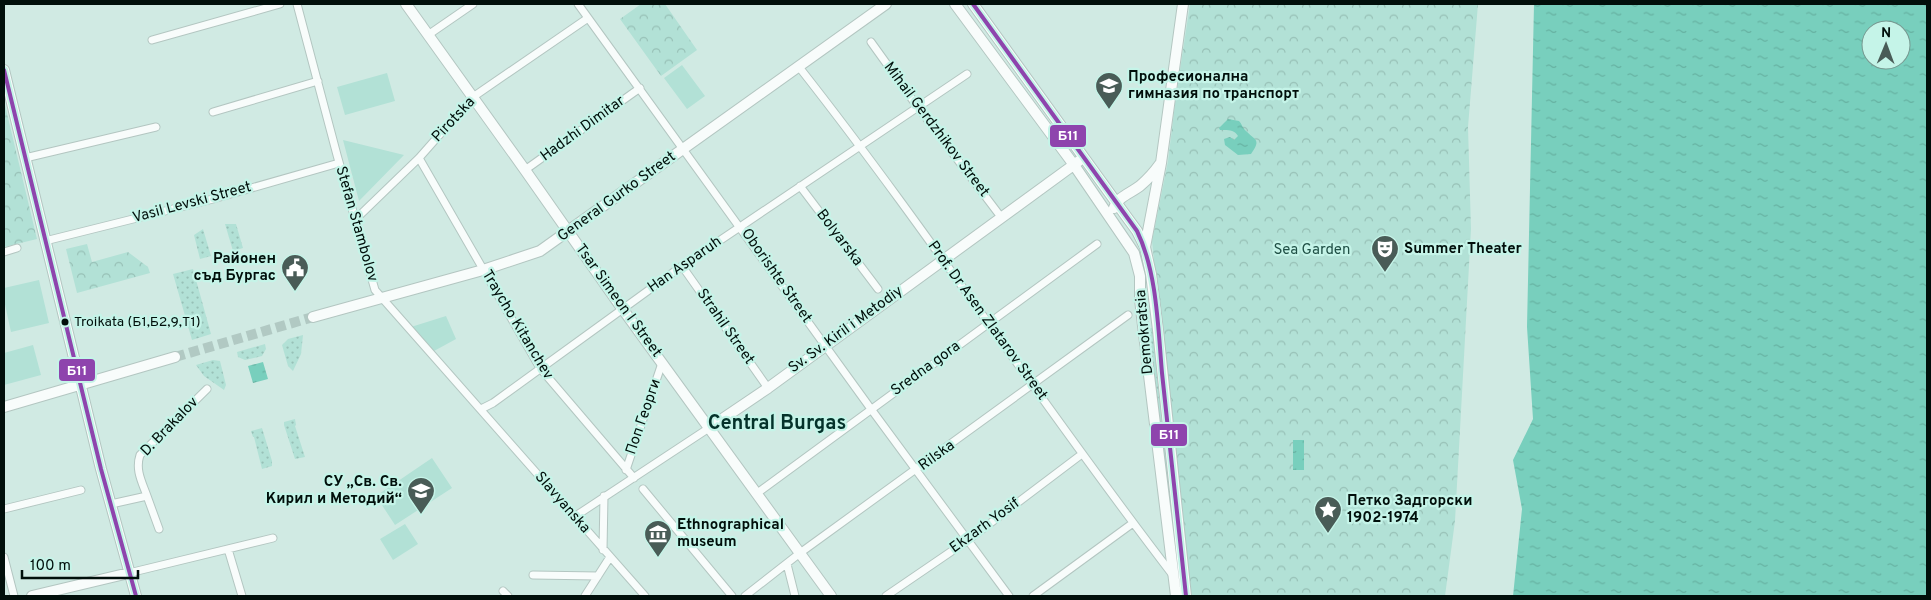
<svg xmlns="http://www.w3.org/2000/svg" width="1931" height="600" viewBox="0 0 1931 600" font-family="Overpass,sans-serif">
  <defs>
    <pattern id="grass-dots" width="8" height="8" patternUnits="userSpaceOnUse" patternTransform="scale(1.25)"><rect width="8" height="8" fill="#b2e1d6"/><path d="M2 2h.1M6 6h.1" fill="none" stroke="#97c0b6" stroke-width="1.8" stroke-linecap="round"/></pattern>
    <pattern id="park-crowns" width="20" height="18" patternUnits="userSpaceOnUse" patternTransform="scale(1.25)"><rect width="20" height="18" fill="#b2e1d6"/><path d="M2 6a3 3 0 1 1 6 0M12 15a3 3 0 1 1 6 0" fill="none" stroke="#97c0b6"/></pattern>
    <pattern id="water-ripples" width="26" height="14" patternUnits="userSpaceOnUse" patternTransform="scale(1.25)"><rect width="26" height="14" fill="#78cfbd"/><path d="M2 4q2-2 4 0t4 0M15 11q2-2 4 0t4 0" fill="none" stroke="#66b1a1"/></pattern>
  </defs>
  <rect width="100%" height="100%" fill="#d0eae3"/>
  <!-- grass -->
  <path fill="url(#grass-dots)" d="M225,224h11l7,24 -10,3z
    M203,229l8,27 -11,3 -6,-24z
    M193,269l18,65 -19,6 -19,-66z
    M1146,328h8l30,268h-6z
    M303,335l-2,19 -8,17 -5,-5 -6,-21 6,-6z
    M265,344l1,5 -4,7 -17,4 -7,-3 -1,-5z
    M213,360l7,1 6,24 -2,5 -20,-14 -8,-11z
    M295,419l1,6 -1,1 10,31 -10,2 -11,-34v-3z
    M262,428l10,33v5l-10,3 -8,-32h-1l-2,-6z"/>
  <!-- park -->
  <path fill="url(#park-crowns)" d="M641,4h24l32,46 -36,26 -41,-57z
    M1190,4h288l-10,123 3,102 -16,292 -10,75h-256l-37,-355 16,-80 8,-65z
    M4,101l33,138 -33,8z
    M87,244l5,18 36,-10 20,15 2,6 -73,20 -11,-44z"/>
  <!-- garden -->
  <path fill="#b2e1d6" d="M682,65l23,31 -18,13 -23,-31z
    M387,73l8,28 -50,14 -8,-28z
    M343,140l61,15 -45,46z
    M39,280l10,43 -38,9 -7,-32v-12z
    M446,316l10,23 -22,12 -23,-24z
    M33,345l8,30 -37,10v-32z
    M432,458l20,30 -57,37 -19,-29z
    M405,524l13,20 -25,16 -13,-21z"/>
  <!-- water -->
  <path fill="url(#water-ripples)" fill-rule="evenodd" d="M1534,4h393v592h-414l9,-87 -9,-49 20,-41 -6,-92zM1871,30h30v30h-30z
    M1228,119l11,2c3,3 4,8 7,10 10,10 15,8 5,23l-13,1 -13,-10 -1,-6 6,-2 4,3 4,-4c-4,-7 -11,-6 -18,-6l-1,-2z
    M263,362l5,17 -15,4 -5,-17z
    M1293,440h11v30h-11z"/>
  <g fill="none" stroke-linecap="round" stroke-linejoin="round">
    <!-- secondary-tunnel -->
    <path stroke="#b1c9c3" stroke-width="10" stroke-dasharray="10 5" stroke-linecap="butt" d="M175,357l138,-40"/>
    <defs>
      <path id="street" d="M297,4l40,151 38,135 270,306
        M578,4l293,405 138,187
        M428,35l45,-31
        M152,40l128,-36
        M871,42l46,64 84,111
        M799,67c130,165 245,341 373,507
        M213,112l105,-31
        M25,158l131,-31
        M419,158l121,210 94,110
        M525,170l115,-82
        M800,186l78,103
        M355,217l6,-3 58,-56 54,-61 115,-79
        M45,241l168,-42 126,-36
        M4,252l13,-4
        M682,266l86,122
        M481,409l12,-6 189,-137 285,-192
        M626,470l36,-107
        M643,489l89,107
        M756,494l341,-250
        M147,496c-5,-14 -12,-26 -7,-41l67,-66
        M111,504l36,-8 12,33
        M4,509l77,-19
        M574,517l135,-89
        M228,549l14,47
        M603,550l1,-54
        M4,557l10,39
        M787,564l8,32
        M129,573l144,-35
        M533,575l65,1
        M503,591l5,5
        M585,596l25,-39
        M745,596l55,-43 328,-238
        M886,596l82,-56 114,-86
        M1033,596l100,-73"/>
      <path id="secondary" d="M406,4l119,166 94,134 212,292
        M955,4l119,161 60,88 6,23v23l3,27 33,270
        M973,4l153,212 11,15 8,16 6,27 7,56 28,266
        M4,70l97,399 35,127
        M1114,208c4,-12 18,-15 27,-23 7,-6 14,-14 19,-21
        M1145,247l16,-84 22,-159
        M313,317l170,-47 57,-19 346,-247
        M4,407l171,-50
        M709,428l59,-40 311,-227
        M32,596l97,-23"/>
    </defs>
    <!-- street casing -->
    <use href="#street" stroke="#b3c6c1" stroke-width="9"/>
    <!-- secondary casing -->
    <use href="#secondary" stroke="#b3c6c1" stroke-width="12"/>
    <!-- street -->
    <use href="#street" stroke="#f8fcfb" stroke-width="7"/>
    <!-- secondary -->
    <use href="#secondary" stroke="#f8fcfb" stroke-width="10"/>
    <defs>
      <path id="bus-1" d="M973,4l164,227c20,41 21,96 25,142 8,74 16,149 24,223
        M4,70l97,399 35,127"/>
    </defs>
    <!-- bus-1 casing -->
    <use href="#bus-1" stroke="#c5f4e8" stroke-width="8"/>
    <!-- bus-1 -->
    <use href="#bus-1" stroke="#8e44ad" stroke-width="4"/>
  </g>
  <!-- icons -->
  <defs>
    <symbol id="school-pin" viewBox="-11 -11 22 30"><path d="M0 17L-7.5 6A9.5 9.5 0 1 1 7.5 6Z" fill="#495c57" stroke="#c5f4e8"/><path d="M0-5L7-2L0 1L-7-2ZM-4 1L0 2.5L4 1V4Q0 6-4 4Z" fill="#fff"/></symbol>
    <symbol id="theatre-pin" viewBox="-11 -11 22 30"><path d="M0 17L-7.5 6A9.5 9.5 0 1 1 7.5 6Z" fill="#495c57" stroke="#c5f4e8"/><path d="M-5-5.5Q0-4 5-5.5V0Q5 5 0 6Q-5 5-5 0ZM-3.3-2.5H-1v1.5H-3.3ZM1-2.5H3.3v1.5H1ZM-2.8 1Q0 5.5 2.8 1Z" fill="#fff"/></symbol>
    <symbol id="civic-pin" viewBox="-11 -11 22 30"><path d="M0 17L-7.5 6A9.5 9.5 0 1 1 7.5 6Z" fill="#495c57" stroke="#c5f4e8"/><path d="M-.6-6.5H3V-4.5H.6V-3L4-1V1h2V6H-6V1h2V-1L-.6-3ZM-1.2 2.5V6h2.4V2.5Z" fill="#fff"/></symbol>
    <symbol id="sight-pin" viewBox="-11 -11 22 30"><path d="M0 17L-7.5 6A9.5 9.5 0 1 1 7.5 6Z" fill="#495c57" stroke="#c5f4e8"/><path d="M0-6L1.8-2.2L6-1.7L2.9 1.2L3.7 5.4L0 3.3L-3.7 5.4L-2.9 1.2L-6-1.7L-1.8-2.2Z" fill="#fff"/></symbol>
    <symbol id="museum-pin" viewBox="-11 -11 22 30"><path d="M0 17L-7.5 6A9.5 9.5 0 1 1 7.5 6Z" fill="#495c57" stroke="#c5f4e8"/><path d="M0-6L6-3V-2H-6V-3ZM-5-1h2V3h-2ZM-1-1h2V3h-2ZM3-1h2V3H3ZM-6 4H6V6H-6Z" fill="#fff"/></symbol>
  </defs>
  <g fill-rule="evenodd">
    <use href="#school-pin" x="1093" y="70" width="32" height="43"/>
    <use href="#theatre-pin" x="1369" y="233" width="32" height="43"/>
    <use href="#civic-pin" x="279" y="252" width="32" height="43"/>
    <use href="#school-pin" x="405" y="475" width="32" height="43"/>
    <use href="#sight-pin" x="1312" y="494" width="32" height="43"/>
    <use href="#museum-pin" x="642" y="518" width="32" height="43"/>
  </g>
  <!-- markers -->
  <circle fill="#010f0b" stroke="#c5f4e8" stroke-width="2" cx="65" cy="322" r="4.5"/>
  <g text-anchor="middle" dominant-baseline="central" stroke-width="4.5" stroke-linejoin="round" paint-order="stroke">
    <!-- bus labels -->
    <g font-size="14" fill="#010f0b" stroke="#c5f4e8" text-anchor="start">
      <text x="74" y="322">Troikata (Б1,Б2,9,T1)</text>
    </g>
    <!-- poi labels -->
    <g font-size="15" font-weight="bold" fill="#010f0b" stroke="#c5f4e8" text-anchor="start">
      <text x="1128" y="77">Професионална<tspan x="1128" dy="17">гимназия по транспорт</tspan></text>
      <text x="1404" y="249">Summer Theater</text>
      <text x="276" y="259" text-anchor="end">Районен<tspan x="276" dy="17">съд Бургас</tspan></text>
      <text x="402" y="482" text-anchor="end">СУ „Св. Св.<tspan x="402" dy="17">Кирил и Методий“</tspan></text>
      <text x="1347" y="501">Петко Задгорски<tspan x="1347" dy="17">1902-1974</tspan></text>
      <text x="677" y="525">Ethnographical<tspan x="677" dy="17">museum</tspan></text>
    </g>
    <!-- street labels -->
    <g font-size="15" fill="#010f0b" stroke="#c5f4e8">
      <text transform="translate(454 120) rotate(-47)">Pirotska</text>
      <text transform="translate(583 129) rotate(-36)">Hadzhi Dimitar</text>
      <text transform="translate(936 130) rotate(53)">Mihail Gerdzhikov Street</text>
      <text transform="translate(617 197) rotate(-36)">General Gurko Street</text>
      <text transform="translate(192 203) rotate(-15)">Vasil Levski Street</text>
      <text transform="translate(356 224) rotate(74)">Stefan Stambolov</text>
      <text transform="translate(839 238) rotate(53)">Bolyarska</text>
      <text transform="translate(685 265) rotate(-35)">Han Asparuh</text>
      <text transform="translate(776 276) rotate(55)">Oborishte Street</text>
      <text transform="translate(618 301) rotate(54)">Tsar Simeon I Street</text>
      <text transform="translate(987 321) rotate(54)">Prof. Dr Asen Zlatarov Street</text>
      <text transform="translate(517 325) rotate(59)">Traycho Kitanchev</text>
      <text transform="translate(725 327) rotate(55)">Strahil Street</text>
      <text transform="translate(846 330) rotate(-36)">Sv. Sv. Kiril i Metodiy</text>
      <text transform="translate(1145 332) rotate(-95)">Demokratsia</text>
      <text transform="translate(926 369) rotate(-36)">Sredna gora</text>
      <text transform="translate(644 417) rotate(-71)">Поп Георги</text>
      <text transform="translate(170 427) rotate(-46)">D. Brakalov</text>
      <text transform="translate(937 456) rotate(-36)">Rilska</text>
      <text transform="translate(562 503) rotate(49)">Slavyanska</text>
      <text transform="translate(985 526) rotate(-36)">Ekzarh Yosif</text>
    </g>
    <!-- park labels -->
    <g font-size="15" fill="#205046" stroke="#c5f4e8">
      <text x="1312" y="250">Sea Garden</text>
    </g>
    <!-- district labels -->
    <g font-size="20" font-weight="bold" fill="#04322a" stroke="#c5f4e8">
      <text x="777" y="424">Central Burgas</text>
    </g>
  </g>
  <g stroke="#c5f4e8" stroke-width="2">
    <rect x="1049" y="124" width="38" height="24" rx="5" fill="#8e44ad"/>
    <rect x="58" y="358" width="38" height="24" rx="5" fill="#8e44ad"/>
    <rect x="1150" y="423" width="38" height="24" rx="5" fill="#8e44ad"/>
  </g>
  <g font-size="14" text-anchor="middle" font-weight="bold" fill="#fff">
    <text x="1068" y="140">Б11</text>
    <text x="77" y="375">Б11</text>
    <text x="1169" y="439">Б11</text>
  </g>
  <!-- border -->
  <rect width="1931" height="600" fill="none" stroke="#010f0b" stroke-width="10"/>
  <!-- north arrow -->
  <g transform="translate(1886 45) rotate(1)"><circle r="24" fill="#c5f4e8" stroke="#779890"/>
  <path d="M0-4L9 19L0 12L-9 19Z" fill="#495c57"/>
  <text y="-8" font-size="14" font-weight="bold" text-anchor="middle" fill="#010f0b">N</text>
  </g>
  <!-- scale -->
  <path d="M22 570v8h116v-8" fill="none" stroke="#010f0b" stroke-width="2.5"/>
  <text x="30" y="570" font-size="15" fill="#010f0b" stroke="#c5f4e8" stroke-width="4" paint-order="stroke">100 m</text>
</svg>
